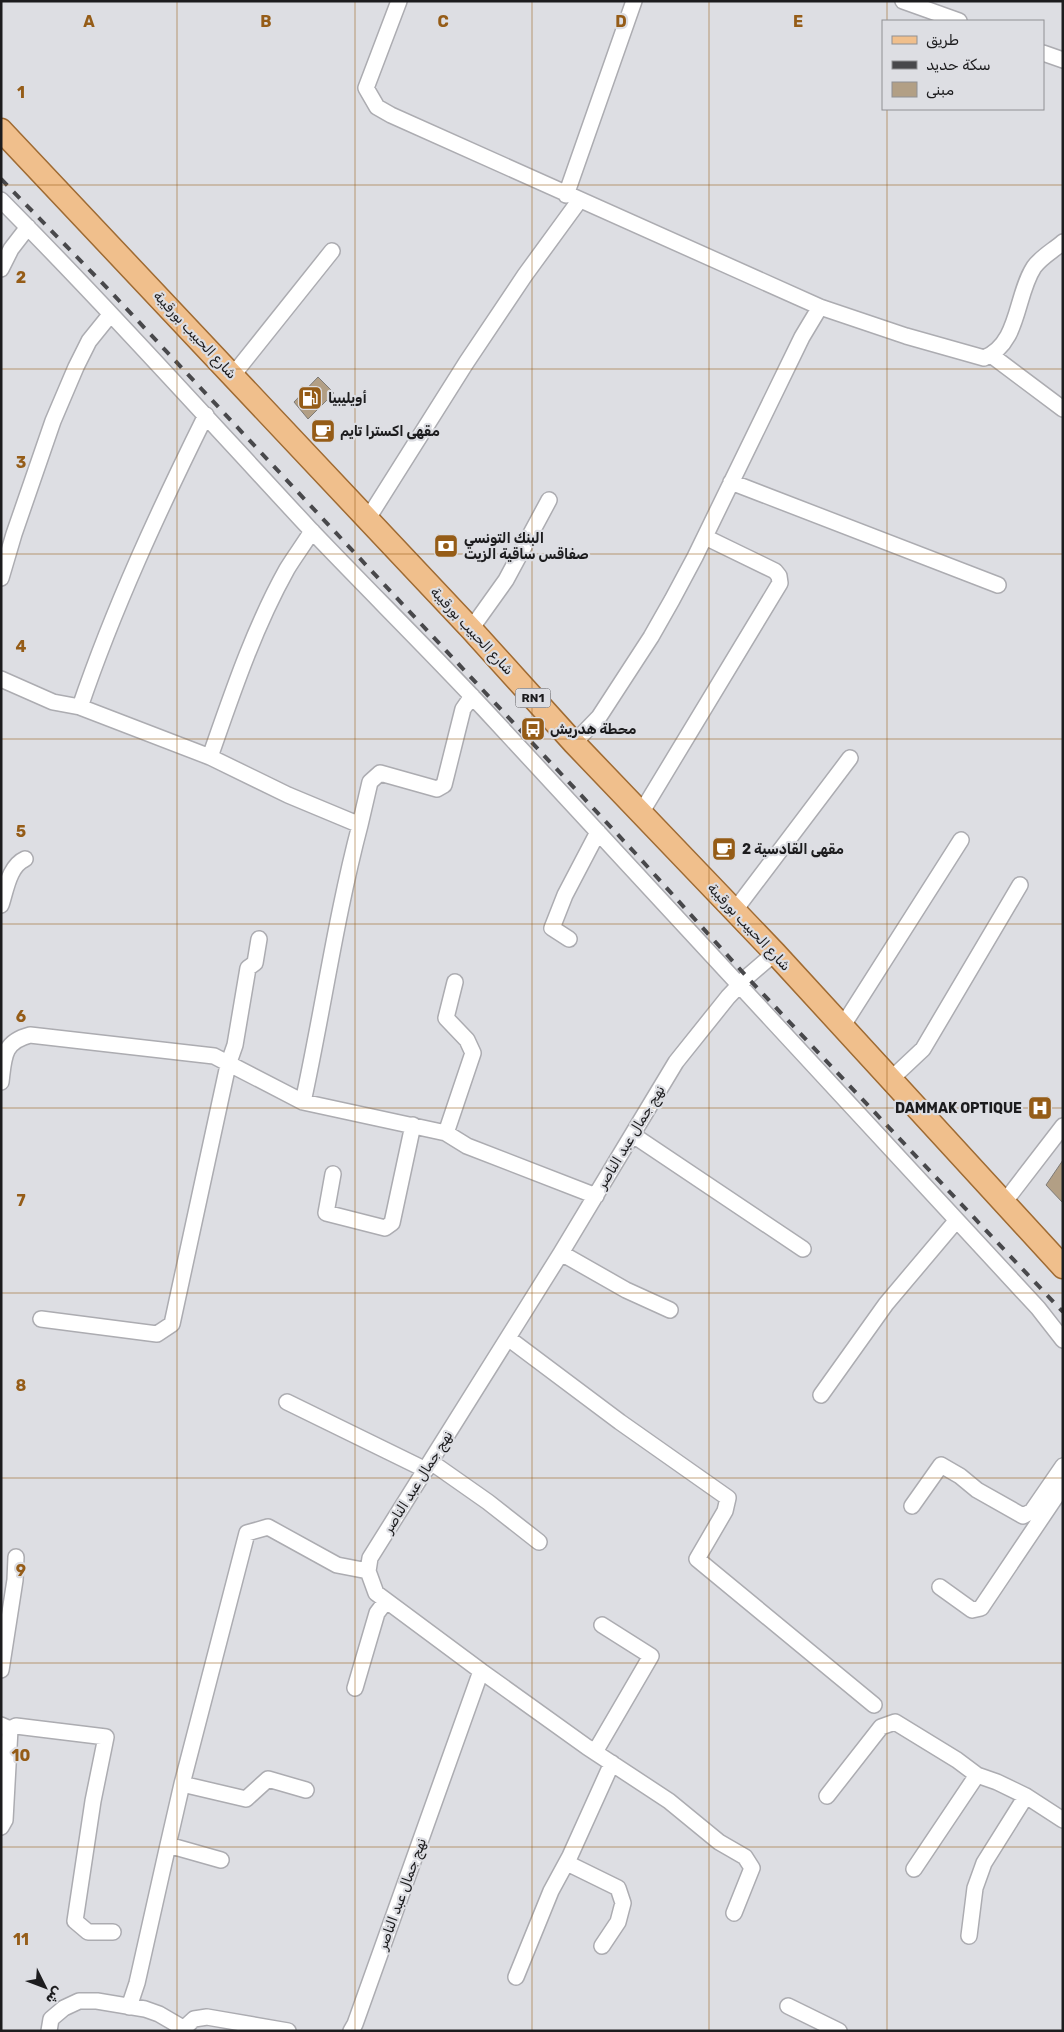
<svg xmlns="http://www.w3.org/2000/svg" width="1064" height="2032" viewBox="0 0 1064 2032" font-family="Rubik,'Noto Naskh Arabic',sans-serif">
  <rect width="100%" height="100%" fill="#dddee3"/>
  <!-- building -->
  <path fill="#b29f85" stroke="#7e7b77" d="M318,377l16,16 -26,26 -14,-17z
    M1063,1160v43l-17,-18z"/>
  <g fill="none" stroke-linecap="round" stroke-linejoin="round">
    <defs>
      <path id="minor" d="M399,1l-33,87 11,19 14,8 429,192 86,29 78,22c36,-15 31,-62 50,-91 7,-10 20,-17 29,-25
        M903,1l56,20
        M1043,53l20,7
        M566,195l68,-194
        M1,200c106,107 206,218 308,328 58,61 118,120 175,181 186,199 369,400 554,599l25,32
        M1,269l10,-20 17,-22
        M991,355l72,54
        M233,375l99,-124
        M731,482l267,103
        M367,520l99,-157 59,-88 54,-74
        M1,578l13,-44 39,-113 23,-54 13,-26 21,-26
        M471,629l35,-49 43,-80
        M1,679l52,23 27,5 130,50c22,-63 44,-129 77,-188 8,-13 17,-25 25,-38
        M80,707c34,-100 79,-197 126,-292
        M574,743l25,-26 52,-80 21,-37 23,-43 107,-220 18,-30
        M210,757l78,38 72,30c-24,91 -37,185 -57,277
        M641,813l139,-230 -1,-7 -4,-5 -70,-34
        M360,825l10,-43 10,-9 57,16 7,-4 19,-76 9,-13
        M1,905c5,-15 8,-39 24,-46
        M735,910l115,-152
        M569,939l-17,-11 13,-33 33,-63
        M842,1027l119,-187
        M890,1080l33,-31 97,-164
        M1,1082c3,-25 2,-40 29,-47l184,21 89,46 143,31 21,13 129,50
        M446,1133l27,-80 -6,-13 -21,-22 9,-36
        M633,1135l170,114
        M333,1174l-7,39 59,15 7,-5 21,-98
        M1003,1204l60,-78
        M561,1253l65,37 44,20
        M41,1319l116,15 15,-10 56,-259 7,-20 13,-77 7,-5 4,-24
        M508,1338l112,84 108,76 -3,13 -28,48 177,146
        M821,1395l65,-91 70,-83
        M287,1402l139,68
        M431,1462l57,40 51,40
        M912,1506l29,-41 19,11 17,14 46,26 9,-5 31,-45
        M940,1587l32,23 9,-2 82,-122
        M1,1670l14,-90 1,-23
        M481,1671l106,76 82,54 50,41 26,15 7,11 -18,45
        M355,1688l22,-75 9,-12
        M1,1725l9,4 6,-3 90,11 -13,64 -18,120 13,11h25
        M595,1752l56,-96 -49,-31
        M182,1784l-14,61 53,15
        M306,1790l-38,-11 -22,20 -64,-15 65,-251 21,-6 69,38 31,6
        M827,1796l54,-69 14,-5 62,38 20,15 20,7 29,14 37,24
        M1,1827l4,-7 5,-91
        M567,1863l51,25 5,15 -5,19 -16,24
        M914,1869l63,-94
        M969,1936l6,-48 9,-25 42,-67
        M516,1977l35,-86 19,-35 42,-93
        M788,2006l51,25
        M129,2007l8,-24 31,-138
        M49,2031l2,-12 13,-11 15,-7h18l48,8 14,5 24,14
        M181,2031l13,-12 13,-2 81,14
        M351,2031l4,-7 126,-353 -105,-78 -8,-22 2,-13 191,-305 115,-191 52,-65 19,-20 28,-24"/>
      <path id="primary" d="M1,130l470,499 103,114 201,210 288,314"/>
    </defs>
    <!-- minor casing -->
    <use href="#minor" stroke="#acacb1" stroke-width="18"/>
    <!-- primary casing -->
    <use href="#primary" stroke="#9f6b33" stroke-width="25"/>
    <!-- minor -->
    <use href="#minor" stroke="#fff" stroke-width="15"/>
    <!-- primary -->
    <use href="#primary" stroke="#f0bf8c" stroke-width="22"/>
    <!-- rail -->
    <path stroke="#48484b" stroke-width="4" stroke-dasharray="9 9" stroke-linecap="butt" d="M1,179l109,112 526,563 111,123 316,335"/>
  </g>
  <!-- grid -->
  <path fill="none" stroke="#955c17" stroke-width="1" stroke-opacity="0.55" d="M177,1v2030M355,1v2030M532,1v2030M709,1v2030M887,1v20M887,109v1922M1,185h1062M1,369h1062M1,554h1062M1,739h1062M1,924h1062M1,1108h1062M1,1293h1062M1,1478h1062M1,1663h1062M1,1847h1062"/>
  <!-- icons -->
  <defs>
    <symbol id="fuel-square" viewBox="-11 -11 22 22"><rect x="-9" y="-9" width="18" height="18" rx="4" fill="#955c17" stroke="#dddee3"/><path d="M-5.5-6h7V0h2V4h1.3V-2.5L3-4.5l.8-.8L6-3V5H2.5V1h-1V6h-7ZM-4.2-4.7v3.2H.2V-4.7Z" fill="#fff"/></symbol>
    <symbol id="cafe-square" viewBox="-11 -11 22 22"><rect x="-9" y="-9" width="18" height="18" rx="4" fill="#955c17" stroke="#dddee3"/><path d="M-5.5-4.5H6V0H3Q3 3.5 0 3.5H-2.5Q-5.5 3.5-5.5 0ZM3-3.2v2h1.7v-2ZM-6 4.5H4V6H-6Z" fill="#fff"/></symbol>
    <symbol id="bank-square" viewBox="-11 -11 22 22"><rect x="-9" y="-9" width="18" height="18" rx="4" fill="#955c17" stroke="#dddee3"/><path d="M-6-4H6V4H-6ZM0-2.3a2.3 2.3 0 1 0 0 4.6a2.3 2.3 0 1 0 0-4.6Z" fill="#fff"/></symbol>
    <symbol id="bus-square" viewBox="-11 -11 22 22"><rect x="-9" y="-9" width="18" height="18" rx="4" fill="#955c17" stroke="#dddee3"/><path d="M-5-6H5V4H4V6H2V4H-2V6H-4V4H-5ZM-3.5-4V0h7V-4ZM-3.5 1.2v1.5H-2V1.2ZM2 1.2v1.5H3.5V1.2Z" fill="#fff"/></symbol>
    <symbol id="hospital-square" viewBox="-11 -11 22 22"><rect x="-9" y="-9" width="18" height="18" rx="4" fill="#955c17" stroke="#dddee3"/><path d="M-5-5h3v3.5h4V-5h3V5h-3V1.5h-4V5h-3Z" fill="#fff"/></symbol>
  </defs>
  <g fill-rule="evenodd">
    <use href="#fuel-square" x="296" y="384" width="28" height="28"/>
    <use href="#cafe-square" x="309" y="417" width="28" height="28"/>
    <use href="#bank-square" x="432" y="532" width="28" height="28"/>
    <use href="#bus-square" x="519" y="715" width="28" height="28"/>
    <use href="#cafe-square" x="710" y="835" width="28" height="28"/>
    <use href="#hospital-square" x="1026" y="1094" width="28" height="28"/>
  </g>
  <g text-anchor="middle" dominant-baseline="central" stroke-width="4.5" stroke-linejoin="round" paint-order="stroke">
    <!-- shield labels -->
    <rect fill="#dddee3" stroke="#565659" stroke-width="1" x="515.5" y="688.5" width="35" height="19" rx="4"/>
    <g font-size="12" font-weight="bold" fill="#1c1c1e">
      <text x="533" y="698">RN1</text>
    </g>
    <!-- street labels -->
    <g font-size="14" fill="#1c1c1e" stroke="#dddee3">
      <text transform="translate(195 335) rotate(47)">شارع الحبيب بورقيبة</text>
      <text transform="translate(472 631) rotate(47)">شارع الحبيب بورقيبة</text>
      <text transform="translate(749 927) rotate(47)">شارع الحبيب بورقيبة</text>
      <text transform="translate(631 1137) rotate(-59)">نهج جمال عبد الناصر</text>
      <text transform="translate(418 1482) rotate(-58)">نهج جمال عبد الناصر</text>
      <text transform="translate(402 1894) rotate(-70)">نهج جمال عبد الناصر</text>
    </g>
    <!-- poi labels -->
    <g font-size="14" font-weight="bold" fill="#1c1c1e" stroke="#dddee3" text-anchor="start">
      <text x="328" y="398">أويليبيا</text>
      <text x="340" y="431">مقهى اكسترا تايم</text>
      <text x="464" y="538">البنك التونسي<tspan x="464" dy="16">صفاقس ساقية الزيت</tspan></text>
      <text x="550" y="729">محطة هدريش</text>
      <text x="742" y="849">مقهى القادسية 2</text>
      <text x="1022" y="1108" text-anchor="end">DAMMAK OPTIQUE</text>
    </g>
  </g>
  <g font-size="16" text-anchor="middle" font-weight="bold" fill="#955c17" stroke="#dddee3" stroke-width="4.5" stroke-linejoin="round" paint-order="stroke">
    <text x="89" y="27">A</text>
    <text x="266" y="27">B</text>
    <text x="443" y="27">C</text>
    <text x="621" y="27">D</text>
    <text x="798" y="27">E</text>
    <text x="21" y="98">1</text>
    <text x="21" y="283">2</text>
    <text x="21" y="468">3</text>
    <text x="21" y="652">4</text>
    <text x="21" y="837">5</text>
    <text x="21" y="1022">6</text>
    <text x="21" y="1206">7</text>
    <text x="21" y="1391">8</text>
    <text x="21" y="1576">9</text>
    <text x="21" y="1761">10</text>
    <text x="21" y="1945">11</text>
  </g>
  <!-- border -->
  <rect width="1064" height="2032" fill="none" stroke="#1c1c1e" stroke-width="5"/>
  <!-- legend -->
  <rect x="882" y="20" width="162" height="90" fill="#dddee3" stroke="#909094"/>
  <rect x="892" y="36" width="25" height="8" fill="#f0bf8c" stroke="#909094"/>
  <text x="926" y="45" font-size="15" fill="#1c1c1e">طريق</text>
  <rect x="892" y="61" width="25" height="8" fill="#48484b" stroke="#909094"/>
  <text x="926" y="70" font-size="15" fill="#1c1c1e">سكة حديد</text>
  <rect x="892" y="82" width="25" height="15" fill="#b29f85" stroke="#909094"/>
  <text x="926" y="95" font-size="15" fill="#1c1c1e">مبنى</text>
  <!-- north arrow -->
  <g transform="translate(45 1987) rotate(132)" stroke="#dddee3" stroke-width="4" paint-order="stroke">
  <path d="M0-4L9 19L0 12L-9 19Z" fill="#1c1c1e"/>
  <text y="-8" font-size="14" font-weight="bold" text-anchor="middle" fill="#1c1c1e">ش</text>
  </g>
</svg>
